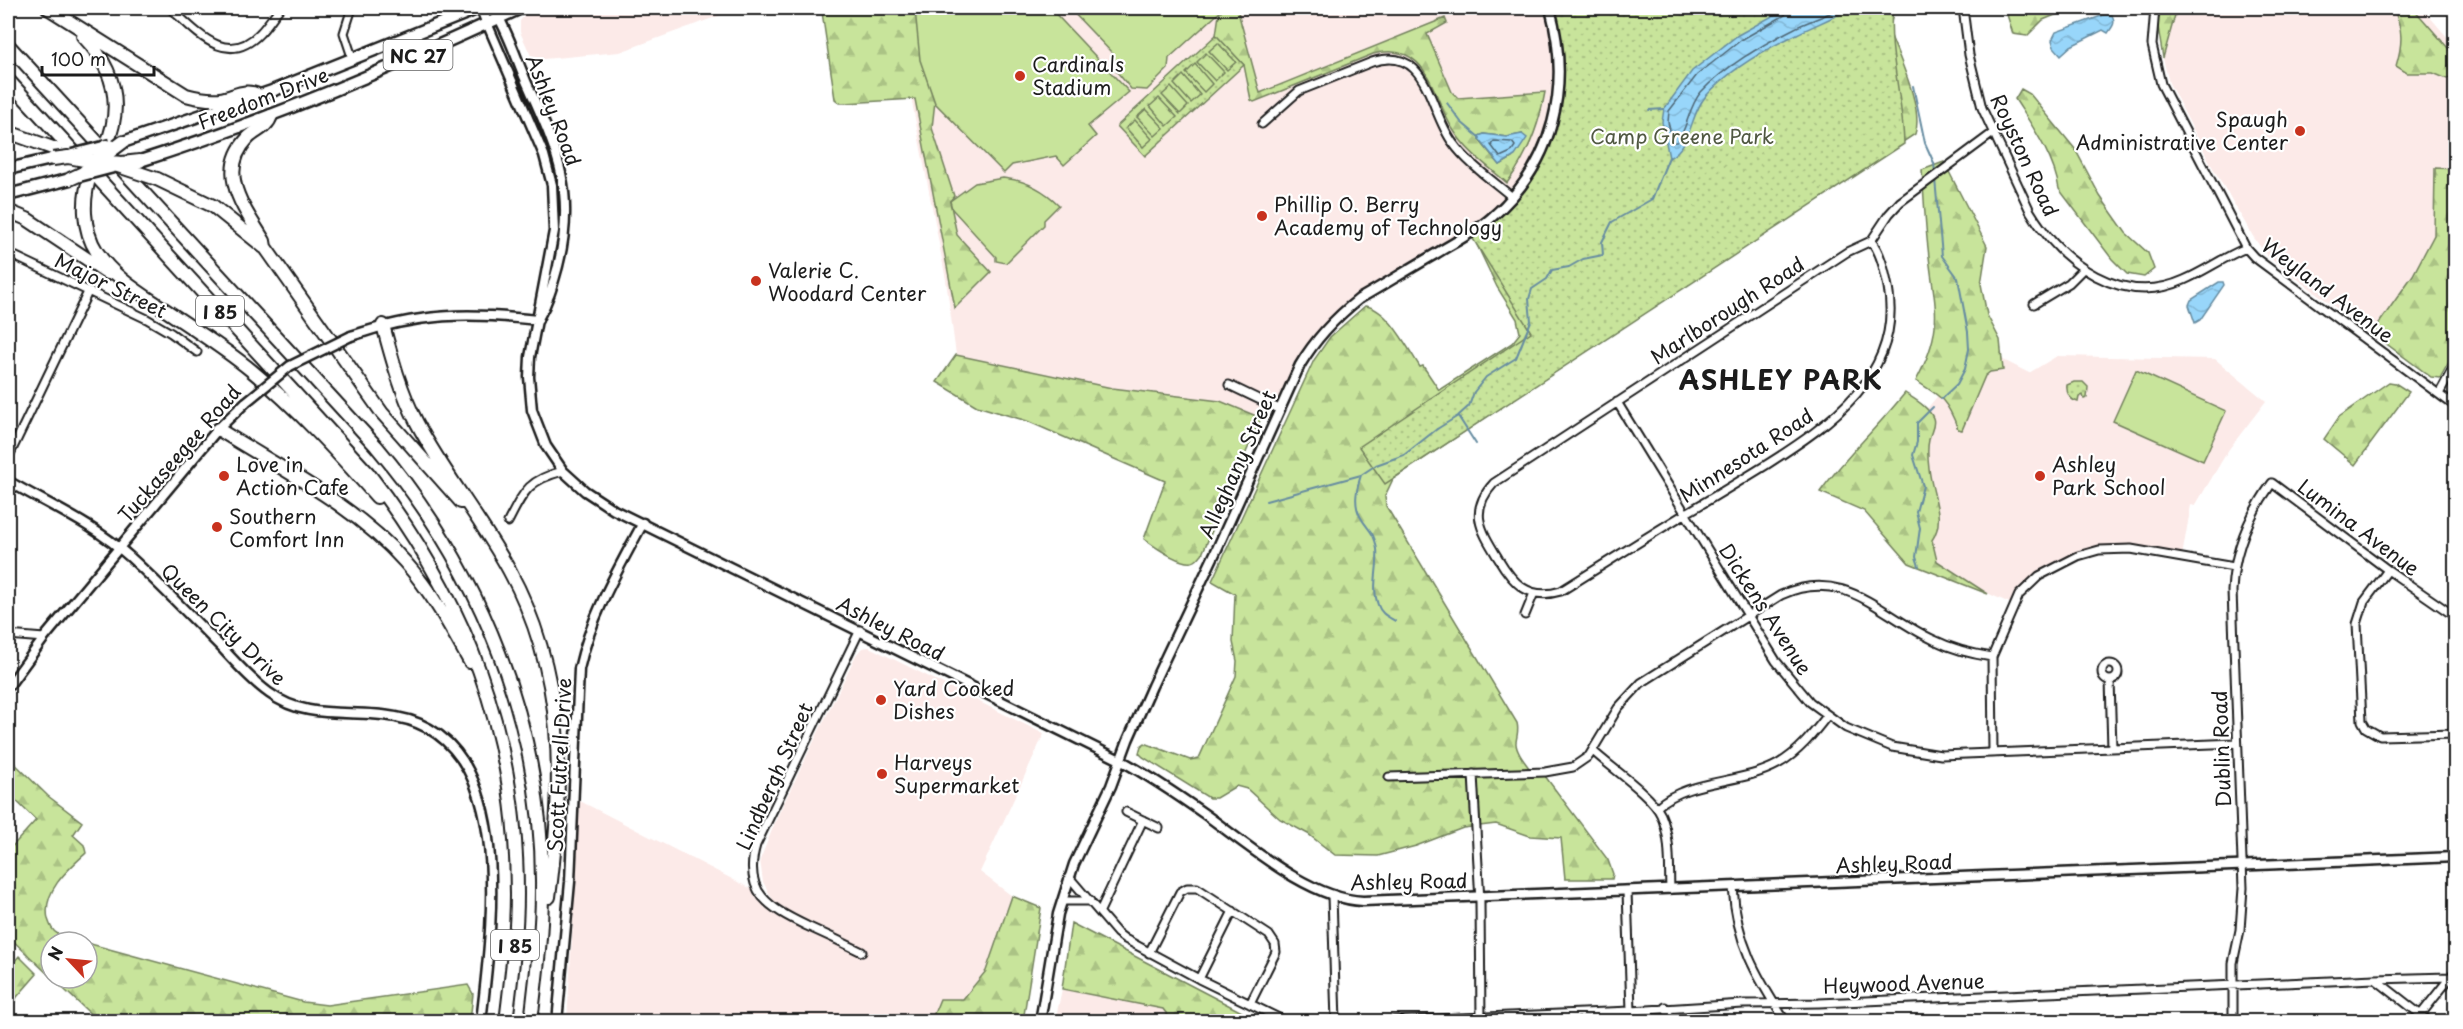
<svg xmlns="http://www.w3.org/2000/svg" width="2463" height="1029" viewBox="0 0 2463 1029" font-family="'Playpen Sans',sans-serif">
  <defs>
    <pattern id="forest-firs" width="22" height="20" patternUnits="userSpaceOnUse" patternTransform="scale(1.5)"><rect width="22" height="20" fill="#c8e49b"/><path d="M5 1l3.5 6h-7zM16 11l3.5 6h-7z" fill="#abc385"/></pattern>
    <pattern id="park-dots" width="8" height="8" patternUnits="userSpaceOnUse" patternTransform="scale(1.5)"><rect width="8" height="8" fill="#c8e49b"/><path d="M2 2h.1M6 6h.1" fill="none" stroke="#abc385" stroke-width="1.8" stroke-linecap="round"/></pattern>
    <pattern id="water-waves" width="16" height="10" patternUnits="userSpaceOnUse" patternTransform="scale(1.5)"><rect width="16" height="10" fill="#98d6fa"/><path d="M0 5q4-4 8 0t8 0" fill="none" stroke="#82b7d6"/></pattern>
  </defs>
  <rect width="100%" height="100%" fill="#fff"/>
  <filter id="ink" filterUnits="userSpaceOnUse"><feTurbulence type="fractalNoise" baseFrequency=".0167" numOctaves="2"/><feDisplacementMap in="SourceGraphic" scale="12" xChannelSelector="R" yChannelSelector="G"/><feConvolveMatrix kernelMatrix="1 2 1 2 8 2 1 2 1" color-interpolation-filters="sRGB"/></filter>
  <g filter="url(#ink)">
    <!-- built -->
    <path fill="#fceae8" d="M539,8h201l-120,44 -87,8 -13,-28v-11l7,-9z
      M894,8h654l4,15 6,70 -22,69 -47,56 -147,94 -54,75 -27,31 -41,-17 -108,-13 -156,-33 -10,-75z
      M2177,8h245l33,38v123l-20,-1 -1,67 -21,40 -42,59 -104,-78 -13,-18 -40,-68 -45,-87 -6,-25z
      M1978,347l51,26 28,-17 158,3 51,42 -37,48 -34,57 -4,-1 -9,51 -71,-9 -70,26 -29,31 -100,-44 -34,-92z
      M869,647l175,87 -64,138 32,24 -26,75 -23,28h-23l-9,22 -364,1 13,-221 193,99 -10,-18 -3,-22 18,-45 78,-160 6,-7z
      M1062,989l101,20 9,12 -117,1z"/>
    <!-- forest -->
    <path fill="url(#forest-firs)" stroke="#72805c" stroke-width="1.5" fill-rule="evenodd" d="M878,8h38l5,40 17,26 -6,54 22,68 -4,5 7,34 34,37 -36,36 -40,-209 -70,4h-5l-5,-4 -13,-87z
      M1220,8h17l23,85 185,-75 2,5 -20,11 25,58 6,6 87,-6c-6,34 -17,63 -38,91 -18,-16 -40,-31 -53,-52 -23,-35 -24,-91 -81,-77l-119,48 -3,-2 -7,-35 -28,-30zM1484,134l23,3 15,-3 -10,24 -12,7 -21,-25v-4z
      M1728,8h166l-4,20 1,8c9,24 33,74 24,98l-522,345 -8,17 1,10 131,217c2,8 0,11 -1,19 -1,10 13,25 19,34h10l63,84 5,14 -1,5h-47l-4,-41 -31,-2 -34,-12 -33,4 -47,18 -38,10 -43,-1 -27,-21 -28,-15 -33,-30 -11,-3 -20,12h-7l-66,-41 -4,-4 2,-7 4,-3 45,17 9,-2 37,-82 1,-15 -4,-19 2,-48 -23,-13 102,-221 16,-23 35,-31c23,2 43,43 55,61l3,-1 16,24 73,-47 8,-10 -3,-14 -20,-32 -20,-42z
      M2005,8h67l-29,12 -16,16 -14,-2z
      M2160,8h17l-14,50 -6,-37z
      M2393,8h20l42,48v19l-8,4 -14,-6h-26l-11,-7c7,-23 7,-37 -3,-58z
      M2021,89l9,5 45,55 25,47 26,37 22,20 6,16 -10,8 -17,-3 -15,-15 -53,-70c-5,-33 -27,-63 -44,-90z
      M1944,162l43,84 -6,38 6,31 13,25 3,30 -13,2 -5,4 -23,54 -4,-1c-11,-29 -16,-32 -42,-48 30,-56 18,-74 12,-133 -3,-26 -4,-52 -6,-78z
      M2435,168l21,1 -1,182 -15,27 -9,-1 -55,-41 -1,-7 38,-54 21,-40z
      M956,355l156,33 108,13 41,17 -59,136c-2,2 -4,5 -7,7 -11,7 -41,-15 -51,-22l21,-58 -138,-60 -50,-15 -40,-24z
      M2389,382l6,1 14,9 -54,73 -31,-26 15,-22z
      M1905,393c9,6 24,14 28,25 3,8 -3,14 -4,22 -2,8 -1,20 0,28 2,25 18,51 3,72l5,21 51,33 -79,-31 -45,-52 -44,-19c25,-35 58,-65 85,-99z
      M8,757l40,39 34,26 -9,13 11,10 2,8c-19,17 -44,39 -38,66 2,6 4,12 10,15 7,5 19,6 27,8h-34v35l-43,-41v-85l28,-31 -28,-27z
      M1012,896l29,12 -18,113h-92l9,-22h23l23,-28z
      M1071,923l188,98h-87l-9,-12 -101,-20z
      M87,943l216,59 24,3 141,-20 5,9 -3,27h-372l-46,-43h35z
      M19,956l18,18 -20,23 -9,20v-48z"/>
    <!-- park -->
    <path fill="url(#park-dots)" stroke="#72805c" stroke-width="1.5" d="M1551,8h341c-4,45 11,90 12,136l-519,340 -26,-37 172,-115 -61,-98 59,-58 28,-66z
      M1216,35l28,30 -99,91 -28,-30z
      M2083,382l5,5 -1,11 -3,1 -1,-4 -4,2 -1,5c-8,-2 -12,-9 -11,-17l7,-3z"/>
    <!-- garden -->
    <path fill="#c8e49b" stroke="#72805c" stroke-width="1.5" d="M916,8h134l79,84 -41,34 8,10 -32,29 -8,-9 -44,9 -8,8 -69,-70 -15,-43 -5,-51z
      M1069,8h151l1,3 -52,47 -1,11 -21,21 -16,-1 -18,-22 1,-12z
      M1218,43l18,19 -9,8 -18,-19z
      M1206,53l18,19 -9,9 -18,-19z
      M1195,64l17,20 -8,8 -18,-19z
      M1183,75l17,20 -9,8 -17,-19z
      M1171,87l17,19 -8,8 -18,-19z
      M1159,98l18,19 -10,9 -17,-20z
      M1146,109l18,19 -9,8 -18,-19z
      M1135,120l17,19 -9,8 -17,-19z
      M1003,178c23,2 40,11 56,27l-15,15v5l-38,38 -10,-2v-4l-44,-48 -2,-8 25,-18z
      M2136,370l90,41 -23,50 -90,-40z"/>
    <!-- water -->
    <path fill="url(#water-waves)" stroke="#668ca1" stroke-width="1.5" d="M1787,8h64c-18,10 -36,17 -54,26 -31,15 -68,36 -91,62 -17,19 -13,49 -37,62l-7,-36 2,-13 28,-38 46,-36z
      M2104,15h8c4,8 1,11 -4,18l-5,-3 -32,16 -10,9 -7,-8 -2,-7 4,-8z
      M1484,134l23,3 15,-3 5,4 -12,18 -15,9 -21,-26v-3z
      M2219,282h4l1,3 -24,35 -5,3 -6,-18 2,-5z"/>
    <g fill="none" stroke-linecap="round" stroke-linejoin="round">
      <!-- shore -->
      <path stroke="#4e6675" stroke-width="1.5" d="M1788,8l-3,7 -44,25 -44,35 -28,36 -1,11 5,20h4c11,-14 11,-35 24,-50 22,-24 62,-48 92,-63 15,-8 32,-12 46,-21
        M1494,141l18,1 3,4 -4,6 -11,5 -9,-12z"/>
      <!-- stream -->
      <path stroke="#668ca1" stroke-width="2" d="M1913,86l12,57 9,20 1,10
        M1447,103l14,19 19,16
        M1649,110l15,-1
        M1935,179l7,77 16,22 10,54 1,17 -4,20 -8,15 -16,15
        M1458,416l18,28
        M1361,475c-4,13 -8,28 -1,41 7,14 14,14 17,33 2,19 -6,38 1,56 3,9 9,11 17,16
        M1266,501l95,-26 15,-10 28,-10 33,-26 21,-13 11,-10 5,-14 12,-15 30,-19 15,-37 -2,-22 3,-10 15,-10 5,-9 17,-3 14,-8 20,-4 -1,-13 10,-20 40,-23 17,-42
        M1919,566l-3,-9 4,-29 -4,-16 7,-26 -10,-31 4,-13v-19l16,-16"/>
      <defs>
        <path id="minor" d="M170,8c25,22 56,61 90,25 7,-7 13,-17 20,-25
          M352,8l-8,25 9,27
          M1963,8l6,47 13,53 48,103c32,53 92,97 154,69 21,-9 40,-23 62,-32
          M2155,8l-3,37 9,39 85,164 8,9 202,150
          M1262,124l37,-33 73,-29c57,-18 56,48 81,81 15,21 39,37 59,54
          M1871,241c10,11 14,32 17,46 16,87 -59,138 -122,178 -26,16 -52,32 -78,47 -43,26 -85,53 -127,79 -33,10 -48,-8 -63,-33 -17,-28 -30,-47 -4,-75l353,-231 24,-11 18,-27 11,-12 93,-69
          M8,253l139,66 24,14 26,19
          M2034,304l35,-21 14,-14
          M1229,385l50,24
          M2439,394l17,-31
          M1617,402l159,259 34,41 36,26 46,19 49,8 296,-12
          M8,458l80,-166
          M508,522c16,-31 20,-42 55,-51
          M2388,570l-24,32 -7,22 5,97 4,7 14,8 76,-2
          M1525,615l9,-22
          M860,630l-104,215c-14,48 14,63 51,81 18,8 37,17 55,26
          M8,635l36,3
          M2102 672a8 8 0 1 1 16 0a8 8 0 1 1-16 0Z
          M2110,680l2,68
          M1593,751c17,16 59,44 68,64 10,23 8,50 9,74
          M1993,753l-1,-96 27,-62 20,-19 39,-20 21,-6 32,-1 103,18
          M1473,774l7,128 1,120
          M1389,777l156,-5 28,-5 16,-11 29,-48 23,-25 140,-88c64,-29 100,21 153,45 18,9 38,14 58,17
          M1657,807c32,-29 83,-22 121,-43 21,-12 35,-30 49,-48
          M1126,812l33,16
          M1069,877l48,56 8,6 74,40 88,43
          M1733,887c3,55 23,89 53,135
          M1627,891l4,120
          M1332,896l4,126
          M1062,901h28
          M1100,911l43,-91
          M1149,953l31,-61 7,-4h10l72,47 6,9 1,8 -26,52
          M1199,979l34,-68
          M2375,979l74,-2
          M1665,1007l8,15
          M1366,1022l265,-11 112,-7 76,-1 556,-24 55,43
          M2233,1022v-59l7,-33 3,-42 -11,-297c2,-39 17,-76 40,-108l116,87 68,47
          M2415,1022l41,-52"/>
        <path id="tertiary" d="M499,18c11,20 18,42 27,63 30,68 51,109 32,185 -5,18 -9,34 -19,51
          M487,23l57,132 8,30 2,46 -24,126 -1,20 3,33 14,36 17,25 22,20 29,19 506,250c30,16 59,36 86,55 43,31 104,84 157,86l1093,-44
          M351,336c68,-23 116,-24 187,-16
          M8,481c41,24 87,44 122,76 33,30 63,62 94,93 14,15 28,31 45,43 39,29 83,15 127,24 124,22 95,215 85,305
          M8,687l36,-49 174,-209 28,-27
          M557,1022l13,-140 9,-213c12,-53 38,-98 64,-146
          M1040,1022l18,-108 16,-50 37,-78 17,-46 24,-54 65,-137 83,-184c16,-27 35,-47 59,-66 26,-15 52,-31 78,-46 18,-11 38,-21 54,-35 64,-55 80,-131 59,-210"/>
        <path id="secondary" d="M481,8l6,15
          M494,8l5,10"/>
        <path id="primary" d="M123,142l149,-51 207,-83
          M140,161c132,-42 256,-95 381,-153
          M8,169l52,-12
          M8,195l62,-16"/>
        <path id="motorway" d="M48,8l138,87c11,3 23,5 34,4 14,-2 25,-11 38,-4
          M83,36c31,32 41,68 23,110
          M8,45l368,401c105,124 168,280 166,445 0,43 -6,87 -11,131
          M8,80l360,393c98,126 149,260 149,421 0,43 -6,85 -11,128
          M271,116c-4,12 -15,14 -23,22 -33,35 -3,71 16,103l1,6 117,166 79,89
          M8,132l64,23
          M91,173c-9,25 -9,56 6,79 14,22 37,37 58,51 32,22 67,43 97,68 46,38 86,82 125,126
          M157,179l56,27 51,41
          M8,211l19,8 81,54
          M383,325c9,34 18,67 34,98 27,51 64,96 92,147 57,104 55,212 40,327
          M218,429c63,40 137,76 187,133 26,29 46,65 65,100"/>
      </defs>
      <!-- minor casing -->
      <use href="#minor" stroke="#1c1c1c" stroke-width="11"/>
      <!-- tertiary casing -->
      <use href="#tertiary" stroke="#1c1c1c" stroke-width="13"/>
      <!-- secondary casing -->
      <use href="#secondary" stroke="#1c1c1c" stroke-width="14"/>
      <!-- primary casing -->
      <use href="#primary" stroke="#1c1c1c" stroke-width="15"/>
      <!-- motorway casing -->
      <use href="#motorway" stroke="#1c1c1c" stroke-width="16"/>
      <!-- minor -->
      <use href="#minor" stroke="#fff" stroke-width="7"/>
      <!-- tertiary -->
      <use href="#tertiary" stroke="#fff" stroke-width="8"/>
      <!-- secondary -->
      <use href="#secondary" stroke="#fff" stroke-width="9"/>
      <!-- primary -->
      <use href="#primary" stroke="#fff" stroke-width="10"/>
      <!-- motorway -->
      <use href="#motorway" stroke="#fff" stroke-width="12"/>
      <defs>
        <path id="tertiary-bridge" d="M246,402l44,-36 61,-30"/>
        <path id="primary-bridge" d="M72,155l39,-10
          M79,176l46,-12"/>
        <path id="motorway-bridge" d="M103,157l20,-15
          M53,159l15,-2 27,5
          M87,159l9,2 10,-15
          M99,161l23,2 18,-2
          M118,166l39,13
          M70,179l13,-6 12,-11"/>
      </defs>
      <!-- tertiary-bridge casing -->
      <use href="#tertiary-bridge" stroke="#1c1c1c" stroke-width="13" stroke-linecap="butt"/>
      <!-- primary-bridge casing -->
      <use href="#primary-bridge" stroke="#1c1c1c" stroke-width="15" stroke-linecap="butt"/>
      <!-- motorway-bridge casing -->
      <use href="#motorway-bridge" stroke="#1c1c1c" stroke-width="16" stroke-linecap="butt"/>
      <!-- tertiary-bridge -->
      <use href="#tertiary-bridge" stroke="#fff" stroke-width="8"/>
      <!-- primary-bridge -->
      <use href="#primary-bridge" stroke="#fff" stroke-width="10"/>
      <!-- motorway-bridge -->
      <use href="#motorway-bridge" stroke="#fff" stroke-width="12"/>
    </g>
  </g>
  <!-- markers -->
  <g fill="#c8321e" stroke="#fff" stroke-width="2">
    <circle cx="1020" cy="76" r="6"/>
    <circle cx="2300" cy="131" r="6"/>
    <circle cx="1262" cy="216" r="6"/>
    <circle cx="756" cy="281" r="6"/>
    <circle cx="224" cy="476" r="6"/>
    <circle cx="2040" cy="476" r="6"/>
    <circle cx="217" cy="527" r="6"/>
    <circle cx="881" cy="700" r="6"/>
    <circle cx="882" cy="774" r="6"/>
  </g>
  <g text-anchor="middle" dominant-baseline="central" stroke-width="4.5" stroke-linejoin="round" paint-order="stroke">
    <!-- shield labels -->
    <g fill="#fff" stroke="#606060" stroke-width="1.5">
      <rect x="383.5" y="40" width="69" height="30" rx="4.5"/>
      <rect x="196" y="296" width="48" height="30" rx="4.5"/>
      <rect x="491" y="930" width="48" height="30" rx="4.5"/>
    </g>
    <g font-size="18" font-weight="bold" fill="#1c1c1c">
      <text x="418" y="55">NC 27</text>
      <text x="220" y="311">I 85</text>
      <text x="515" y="945">I 85</text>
    </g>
    <!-- poi labels -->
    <g font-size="20" fill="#1c1c1c" stroke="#fff" text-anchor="start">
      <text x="1032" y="64">Cardinals<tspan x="1032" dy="23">Stadium</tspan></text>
      <text x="2288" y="119" text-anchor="end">Spaugh<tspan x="2288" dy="23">Administrative Center</tspan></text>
      <text x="1274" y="204">Phillip O. Berry<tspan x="1274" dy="23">Academy of Technology</tspan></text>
      <text x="768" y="270">Valerie C.<tspan x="768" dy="23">Woodard Center</tspan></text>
      <text x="236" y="464">Love in<tspan x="236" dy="23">Action Cafe</tspan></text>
      <text x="2052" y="464">Ashley<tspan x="2052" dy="23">Park School</tspan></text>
      <text x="229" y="516">Southern<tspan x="229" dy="23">Comfort Inn</tspan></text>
      <text x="893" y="688">Yard Cooked<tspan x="893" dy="23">Dishes</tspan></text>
      <text x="894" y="762">Harveys<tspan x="894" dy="23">Supermarket</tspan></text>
    </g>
    <!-- street labels -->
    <g font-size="20" fill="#1c1c1c" stroke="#fff">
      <text transform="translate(263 98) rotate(-21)">Freedom Drive</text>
      <text transform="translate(554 110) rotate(69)">Ashley Road</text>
      <text transform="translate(2025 155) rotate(65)">Royston Road</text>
      <text transform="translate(111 285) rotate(26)">Major Street</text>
      <text transform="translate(2328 290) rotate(37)">Weyland Avenue</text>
      <text transform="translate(1727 310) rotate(-33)">Marlborough Road</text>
      <text transform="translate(179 453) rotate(-49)">Tuckaseegee Road</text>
      <text transform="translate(1746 455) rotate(-33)">Minnesota Road</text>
      <text transform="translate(1237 464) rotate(-66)">Alleghany Street</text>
      <text transform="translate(2359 527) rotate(37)">Lumina Avenue</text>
      <text transform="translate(1766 609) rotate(57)">Dickens Avenue</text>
      <text transform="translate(224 624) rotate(44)">Queen City Drive</text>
      <text transform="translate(891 628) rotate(27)">Ashley Road</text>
      <text transform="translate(2221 749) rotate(-92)">Dublin Road</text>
      <text transform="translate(559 765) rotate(-87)">Scott Futrell Drive</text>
      <text transform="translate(774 776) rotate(-66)">Lindbergh Street</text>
      <text transform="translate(1894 863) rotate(-2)">Ashley Road</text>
      <text transform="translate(1409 881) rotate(-1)">Ashley Road</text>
      <text transform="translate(1904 983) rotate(-2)">Heywood Avenue</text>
    </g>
    <!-- park labels -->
    <g font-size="20" fill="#505842" stroke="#fff">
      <text x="1682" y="136">Camp Greene Park</text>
    </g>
    <!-- district labels -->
    <g font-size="26" font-weight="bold" letter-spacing="1.5" fill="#1c1c1c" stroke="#fff">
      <text x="1781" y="379">ASHLEY PARK</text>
    </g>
  </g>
  <!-- margin -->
  <rect width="2463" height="1029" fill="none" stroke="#fff" stroke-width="30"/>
  <rect x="15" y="15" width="2433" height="999" fill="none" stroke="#1c1c1c" stroke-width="2" filter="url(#ink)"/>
  <!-- north arrow -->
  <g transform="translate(69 960) rotate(296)"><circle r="28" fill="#ffffff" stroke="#a4a4a4" stroke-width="1.5"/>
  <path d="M0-4.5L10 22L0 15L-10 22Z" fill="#c8321e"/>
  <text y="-9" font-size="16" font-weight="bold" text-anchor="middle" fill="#1c1c1c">N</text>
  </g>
  <!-- scale -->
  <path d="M42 66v9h112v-9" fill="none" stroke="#1c1c1c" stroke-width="3"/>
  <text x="51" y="66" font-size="18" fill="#1c1c1c" stroke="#ffffff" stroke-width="4.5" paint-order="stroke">100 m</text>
</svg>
